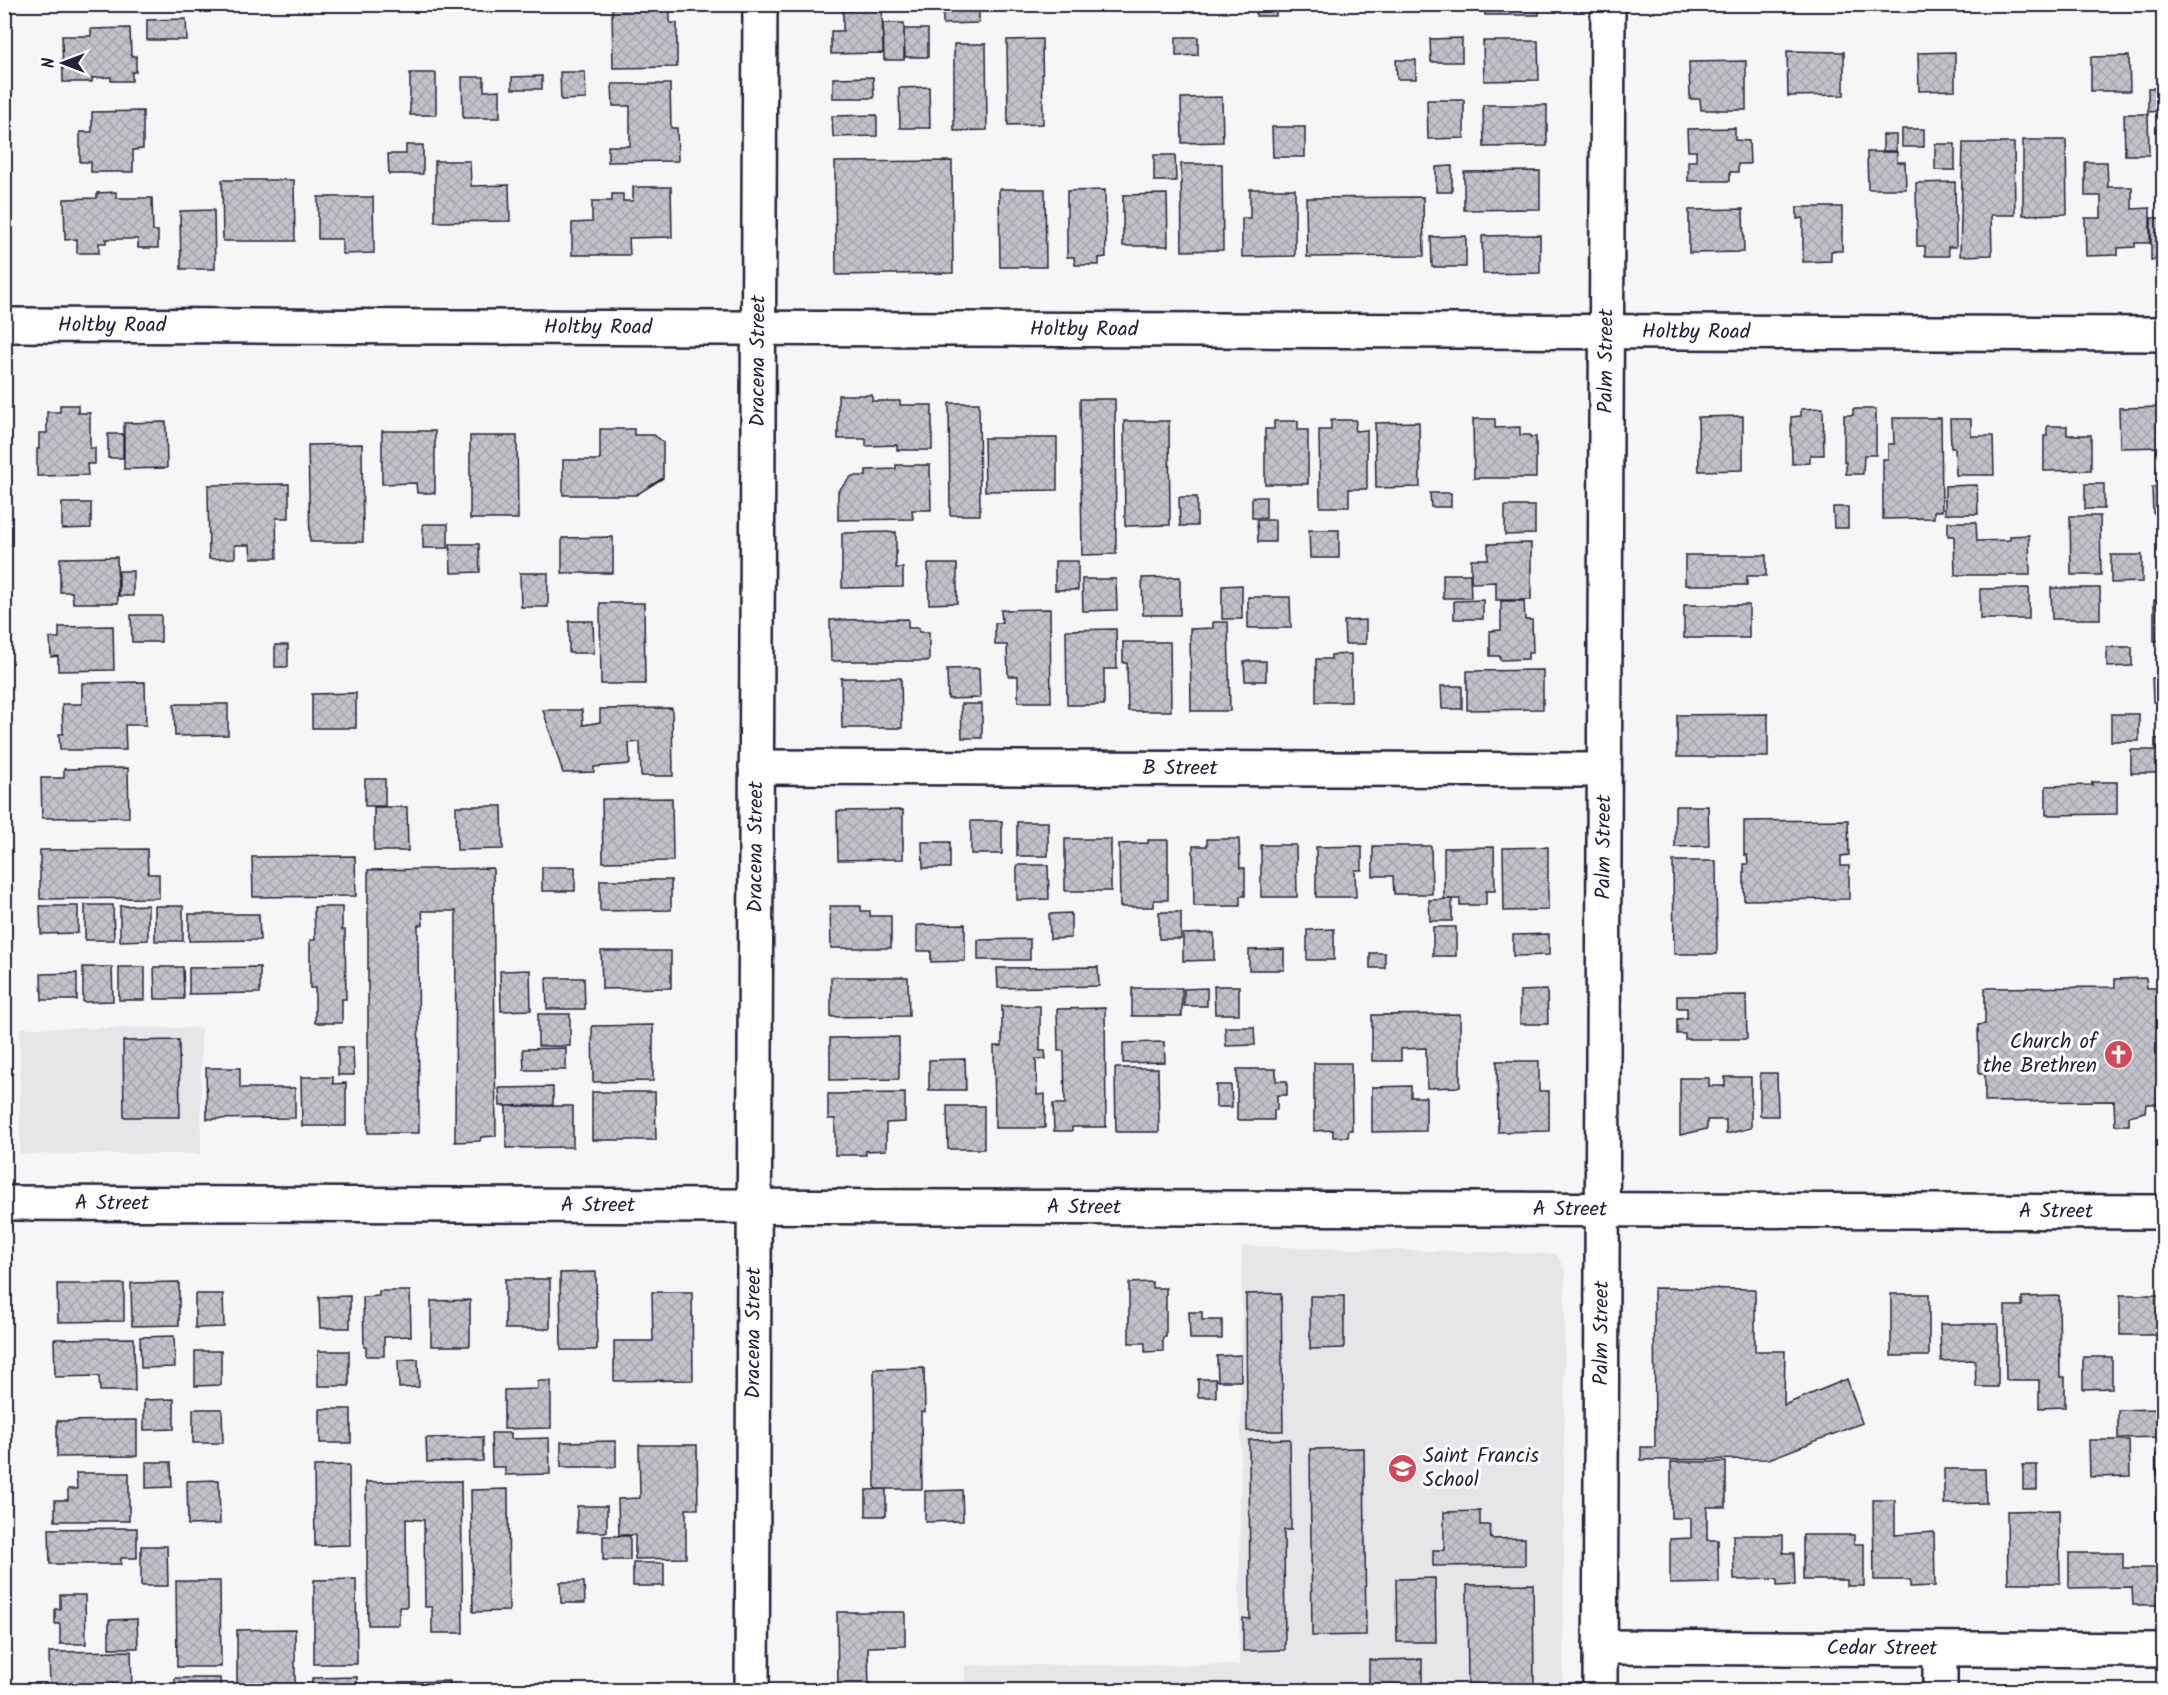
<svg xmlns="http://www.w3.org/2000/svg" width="2168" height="1695" viewBox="0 0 2168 1695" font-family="Kalam,sans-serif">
  <defs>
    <pattern id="building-cross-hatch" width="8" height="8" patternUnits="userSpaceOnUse" patternTransform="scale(1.5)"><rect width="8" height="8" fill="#c2c2c9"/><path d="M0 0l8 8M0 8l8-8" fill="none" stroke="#a6a6ae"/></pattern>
  </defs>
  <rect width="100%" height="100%" fill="#f6f6f7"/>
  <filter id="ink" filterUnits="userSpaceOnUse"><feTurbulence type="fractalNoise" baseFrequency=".0167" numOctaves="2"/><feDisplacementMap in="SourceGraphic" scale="12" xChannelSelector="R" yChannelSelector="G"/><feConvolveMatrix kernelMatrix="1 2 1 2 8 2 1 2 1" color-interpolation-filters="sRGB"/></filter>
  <g filter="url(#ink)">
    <!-- built -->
    <path fill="#e6e6e9" d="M20,1028h181v126h-181z
      M1242,1246l315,8 8,17 -2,419h-598v-25h274z"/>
    <!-- building -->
    <path fill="url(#building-cross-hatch)" stroke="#22223b" stroke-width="1.5" d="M612,4h58v19h7v44l-64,1z
      M843,4h39l1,49 -52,1v-23h12z
      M943,4h36v19l-36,1z
      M1107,4h46v4l-46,1z
      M1256,4h20v12h-20z
      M1484,4h55v11h-54z
      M2120,4h30v4l-30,1z
      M186,19l1,21h-40v-20z
      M883,23h21v37h-20z
      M130,28l1,28h5v16h-4v9h-21v-4l-19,1v4h-29l-1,-46h29v-7z
      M904,29h24v28h-23z
      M1176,37h22v18l-22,1z
      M1462,38v24h-31l-1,-23z
      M1042,39l1,85 -35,1 -1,-85z
      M1483,41h55l1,39 -55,1z
      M954,44h32l1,86 -33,1z
      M1787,51l57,1v43l-56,1z
      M1955,52v38l-36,1 -1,-38z
      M2129,56l1,35h-39v-34z
      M1396,60h20v19h-19z
      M1746,61v49h-45l-1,-11h-10l-1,-37z
      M560,72h25l1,27 -25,1z
      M410,73h26v42h-26z
      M542,76v13h-30v-12z
      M462,77h22v14l16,-1v28h-37z
      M873,77l1,21h-41v-20z
      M612,84h58l1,44h6l1,33 -70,1v-16h22v-40h-17z
      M929,87l1,41h-30l-1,-40z
      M2148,88h16v23l-16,1z
      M1222,97l1,45 -41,1 -1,-45z
      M1427,100h37v38l-36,1z
      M1483,105h64v41l-63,1z
      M143,111v38l-10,1v22h-42v-10h-11v-30h12v-20z
      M2124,114h24l1,41h-24z
      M877,115v21l-44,1 -1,-21z
      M1272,127h33v30h-32z
      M1735,128v12l14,1 1,23h-12v8h-8v9h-42v-20h8v-10h-8l-1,-22z
      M1902,129h22v18h-22z
      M1883,135h13v16h-13z
      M2023,140h43l1,74 -44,1z
      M1963,143h51l1,72h-24l1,40 -32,1z
      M1935,144h20v26h-20z
      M406,145h17v29h-34l-1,-20h18z
      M1867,152h30v10h8l1,27h-38z
      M1154,155h21l1,26h-22z
      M435,161h35l1,25 38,-1 1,36 -75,1z
      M952,161l1,112 -117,2 -1,-113z
      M2085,162h22l1,25h24v22l18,-1v35h-15v4l-17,1v7l-32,1 -1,-38h16v-22h-16z
      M1181,164h41l1,86 -41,1z
      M1452,166v26h-16v-25z
      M1540,171v38l-76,1v-38z
      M222,180h72l1,61h-72z
      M1955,182l1,65h-8l1,9h-24v-10h-8l-1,-63z
      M633,187h38l1,50 -43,1 1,17h-58v-32l20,-1v-21h20v-7h11v7h10z
      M999,189h46l1,78h-46z
      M1250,189h45v67l-53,1v-39h8z
      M1105,190l1,67 -7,1v7h-24l-1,-8h-7v-66z
      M116,192v6h36l1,33h5v17h-20v-9h-32v4h-7v10h-22v-14l-12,1 -1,-41 33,-1v-5z
      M1167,194l1,52h-45v-51z
      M318,197h55l1,56 -32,1v-15h-24z
      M1423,197l1,59 -117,1 -1,-59z
      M1797,207h45v44h-11v10l-28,1v-44l-6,1z
      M1743,209l1,43 -55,1v-43z
      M214,210l1,59h-34l-1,-58z
      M2151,218h13v42h-13z
      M1540,235v38l-57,1 -1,-38z
      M1466,236v31h-34l-1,-30z
      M838,395h34v6h28v4h32v45h-35v-5l-31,1v-7h-28z
      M1080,399h35l1,155 -34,1z
      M949,403h30l1,112h-30z
      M60,405h18v8h12v35h5v16h-8l1,11 -51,1v-27h2v-16h8v-21h13z
      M2164,407v40l-44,1 -1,-40z
      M1823,408l1,47h-14v8l-18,1 -1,-47 10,-1v-7z
      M1853,409h23v46h-12l-1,19h-17v-12h-2v-47h9z
      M1743,416v54l-44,1 -1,-54z
      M1893,418h48l1,93h-8v7l-51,1v-60h5v-15h6z
      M1473,419h22v9l25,-1v8h10v2h6v41h-62z
      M1950,419h21v17h22l1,39h-38l-1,-27h-4z
      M1331,420h25l-1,11 12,-1v59h-18v18h-29l-1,-77h12z
      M1124,421h45l1,104 -45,1z
      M1274,421h24v9h10v54h-43v-55h9z
      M166,422l1,46 -43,1v-46z
      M1419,422l1,65 -44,1 -1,-65z
      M2047,426h20v9h24v35l-47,1v-35h3z
      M600,429h34v6h20l9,7v36l-27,17h-73v-35h37z
      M382,431h53v62h-18l-1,-10 -34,1z
      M108,434h15v24h-15z
      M470,436h47l1,83h-48z
      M984,438h73v52l-72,1z
      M362,444l1,98h-53l-2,-97z
      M896,465h34l1,45h-19l1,9 -75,1v-29l14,-15h14v-6l30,-1z
      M289,484v34h-13l1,40h-26l-1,-13h-15v13l-26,1 -1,-74z
      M2085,484h19v25h-19z
      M1977,485l1,29h-33v-28z
      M2152,487h12v26h-11z
      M1430,493h21v14h-20z
      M1179,497h18v29h-17z
      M1252,497h14v21h-14z
      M62,503h29v25l-29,1z
      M1505,506h30v28l-30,1z
      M1833,507h15v21h-14z
      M2070,516h30l1,59h-30z
      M1257,520h18v22h-17z
      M1948,522h28l1,19 33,-1v-4l19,-1 1,40h-75l-1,-39h-6z
      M423,524h25v24h-25z
      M1309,530h30v28h-29z
      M896,532v36h7v19l-61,1v-55z
      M613,537v36h-51v-35z
      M1531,543v57h-35v-18l-25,1v-24h17v-15z
      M2158,543h6v28l-5,1z
      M450,544h29l1,28 -29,1z
      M1685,555h81v21h-19v9h-62z
      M2111,555h31v27l-31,1z
      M117,557l1,46h-45l-1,-11h-12v-34z
      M1055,561h23v29h-23z
      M928,564h29v39l-28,1z
      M119,571h14v25h-14z
      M520,573h28v34h-27z
      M1443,574h27l1,24h-28z
      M1180,577v38h-37l-1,-37z
      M1082,579h34l1,31 -34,1z
      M1242,585v34h-20v-33z
      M2029,588v31h-49v-30z
      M2051,588h49v31h-48z
      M1248,597h42l1,31h-43z
      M1483,600v19h-29v-18z
      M2154,600h10v41h-10z
      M1501,601h23l1,19h7l1,33h-5v6l-28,1v-4h-10v-25l11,-1z
      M600,603h44l1,81h-44z
      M1684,605h65v33h-65z
      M1050,609l1,93h-33v-26h-10l-1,-31h-12v-22h7l-1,-13z
      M131,615h30v27h-29z
      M908,619v9h11v4h10v29h-98l-1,-41z
      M1366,620v24h-21l-1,-23z
      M569,621h24l1,32h-25z
      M1213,622h15l2,89h-39l-1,-82 23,-1z
      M113,626l1,44 -56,1v-15l-7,1 -1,-19h9v-11z
      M1116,629l1,40h-13v36h-37l-1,-75z
      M1123,642h47l1,69h-43l-1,-48h-4z
      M275,645h13v22h-13z
      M2107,647h25v19l-25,1z
      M1351,654v48h-35v-43h15v-4z
      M1244,661h22v20h-21z
      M2159,665h5v46h-5v-9h-6l-1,-24h7z
      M979,668l1,30 -32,1 -1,-30z
      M1543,670v39l-76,1v-39z
      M841,678h60l1,50h-60z
      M145,682l1,43h-21l1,25h-66l-1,-16h4l-1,-30h20v-21z
      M1441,686h21v23h-20z
      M356,693v35h-44v-34z
      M174,704h54v31l-53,1z
      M961,704h21v34h-20z
      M672,708l1,68h-32l-1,-34 -11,1 1,21 -36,3v5l-31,1 -20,-63h39l1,15 17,-3v-13z
      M1768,714v43h-91v-42z
      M2111,714h28v27h-28z
      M2155,739h9v34h-33v-23h24z
      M128,768l1,49 -87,1 -1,-40h23v-9z
      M365,779h20v27h-20z
      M2092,782h25v32l-71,1v-29l46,-1z
      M672,798l1,63 -70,1 -1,-63z
      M456,806h46l1,43 -46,1z
      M1675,806h33l1,40 -34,1z
      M374,807h33l1,44h-34z
      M903,810v49l-65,1 -1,-49z
      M1848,820l1,35 -8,1v10h8v33l-105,1v-36h4l-1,-9h-3v-34z
      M971,821h31v33h-31z
      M1017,822h31v34h-31z
      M1065,839h46v52h-46z
      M1207,839h32l1,29h5v28h-5v10h-46l-1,-60h14z
      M1148,840h20v60h-14v7h-34l-1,-63 29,-1z
      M922,842h28v26h-27z
      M1261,845h35l1,52h-36z
      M1362,846v24h-7l1,27h-40v-50z
      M1373,846h58l1,48h-38l-1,-18h-20z
      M1494,847l1,44h-9v14h-26v-6h-16v-51z
      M1548,847v63l-44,1 -1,-63z
      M147,849l1,25h11v24l-119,1v-49z
      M355,856l1,40 -103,1 -1,-40z
      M1673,861h43l1,93h-43z
      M1017,865h31l1,34 -32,1z
      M542,867h33v24h-33z
      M493,868l3,268 -15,1 -1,4 -25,1 1,-231h-34l1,14h-5l1,208h-51v-263z
      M600,880h71v30l-71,1z
      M1452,899v22h-22l-1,-21z
      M85,905h28l1,35h-29z
      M148,905v35l-28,1v-35z
      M40,906h38v27l-37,1z
      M155,906h28v35h-28z
      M830,906h31v5h9v5h21v32h-60z
      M314,907h28v23h3l1,69h-4v24h-27v-35h-5v-48h5z
      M1159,912h22v27h-22z
      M1071,913v25l-21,1 -1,-25z
      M189,914h70l1,26 -71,1z
      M965,924v37l-34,1v-11h-14v-26z
      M1433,927h23v29h-23z
      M1334,929v31h-27v-30z
      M1214,933v27l-31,1v-27z
      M1549,934v21l-36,1v-21z
      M1030,939v21h-52v-20z
      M1284,949v21h-35v-20z
      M601,951h70v37l-69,1z
      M1370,953h15v15h-15z
      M83,967h29l1,34 -30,1z
      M119,967h26v33h-26z
      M154,967h29l1,32h-29z
      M260,967v26l-71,1v-26z
      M1098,967l1,19 -101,2 -1,-20z
      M530,970l1,40 -30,1 -1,-40z
      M77,973v27h-35l-1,-26z
      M831,977h77l1,39 -78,1z
      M546,978h38l1,31h-38z
      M2146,978l1,10h17v116h-18l-1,8 -16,4v9h-14l-1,-24 -129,1v-28h-6l-1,-49 7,-1v-36l130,-1v-8z
      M1214,986h25v28h-24z
      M1132,988h50v28h-50z
      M1207,988v18h-23v-17z
      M1547,990l1,34h-28v-33z
      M1746,995l1,44h-62v-5h-8v-15l10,-1v-10h-10v-12z
      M1002,1006h38v45h5l1,8h-10l1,36 8,-1v34h-50l-1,-82h8z
      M1105,1008l1,119h-34v4h-18l-1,-27h12l-1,-53h-6l-1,-42z
      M538,1014h32v32h-32z
      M1460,1014v73l-33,1 -1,-40 -25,1v12h-29v-46z
      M653,1025v56l-60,1 -1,-56z
      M1225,1027h29l1,18 -29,1z
      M899,1037v42l-69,1v-42z
      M179,1040l1,77h-56l-1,-76z
      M1164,1042l1,20 -42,1v-20z
      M338,1047h15l1,28h-16z
      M566,1048v22h-42l-1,-21z
      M965,1059l1,31h-37v-30z
      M1497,1061h42v30h10v40l-51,1z
      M1314,1063h37l1,67h-3l-1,7h-15v-7l-19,1z
      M206,1068h34v20h55v30l-88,1z
      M1115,1068h43l1,64h-43z
      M1237,1069h39v12h11v14h-10v15h-3v10h-37z
      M1760,1073h17l1,43h-18z
      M301,1077h32v7l13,-1v43h-44z
      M1725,1077h26v51l-25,6v-14h-19v9l-27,6v-57h29v8h16z
      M1216,1085h15l1,22h-16z
      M1411,1086v11h15v34l-54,1v-45z
      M553,1087v18l-53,1 -1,-18z
      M592,1092h63l1,48h-64z
      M905,1093v29l-19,1v27l-20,1v4h-31v-36h-7v-25z
      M506,1106h67v41l-67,1z
      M947,1106h37v43h-36z
      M596,1272l1,78h-36l-1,-77z
      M505,1279h45v50h-45z
      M179,1282v43l-47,1 -1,-43z
      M1152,1282v6h14v49h-3v14l-18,1v-9h-16v-60z
      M57,1284h67v37l-66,1z
      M1654,1288l101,1v62h30l-1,54 63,-26 15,44 -93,36 -128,1v-13h14z
      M379,1291h31l1,45 -27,1v19h-18v-9h-2l-1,-50 16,-1z
      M652,1292h40l1,88 -79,1v-40h39z
      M1281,1293l2,138h-36l-1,-137z
      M195,1294h28l1,33 -29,1z
      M1891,1294h38v62h-38z
      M2120,1295h44v47l-2,-7h-42z
      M350,1296v32h-30l-1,-31z
      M1310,1296h34v52l-34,1z
      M2059,1296l1,81h5v30l-26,1v-28h-33l-1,-74h17v-9z
      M470,1300v46h-39v-45z
      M1189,1312h13v8h20v19h-32z
      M1940,1324h58v63h-22l-1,-27 -34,1z
      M174,1336l1,31 -34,1 -1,-31z
      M134,1338l1,53h-35l-1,-15 -44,1 -1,-38z
      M195,1351h26v34l-26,1z
      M318,1351h31v35h-31z
      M1241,1355v26h-23l-1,-25z
      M2083,1357h29v31l-29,1z
      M418,1359l1,28 -20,1 -1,-28z
      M924,1368l1,44h-4l1,77h-47l-1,-120z
      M1198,1379h18v18h-18z
      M538,1381h13v47l-47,1v-39l34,-1z
      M174,1399v30l-30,1v-30z
      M2159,1405h5v32l-46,1v-28l41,-1z
      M193,1409h29l1,34h-30z
      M320,1409h31v34h-31z
      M137,1420v36l-80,1v-36z
      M491,1433h20v6l38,-1 1,36 -45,1v-8h-13z
      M483,1437v24l-56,1 -1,-24z
      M1290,1439l1,91h-7l1,120 -42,1v-33l7,1 -1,-179z
      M2089,1440h40l1,36 -40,1z
      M616,1441v26h-55v-25z
      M639,1445h58l1,64h-12v49l-51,1v-24h-16l-1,-36 22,-1z
      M1364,1448l2,187 -54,1 -2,-187z
      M2156,1455h8v20h-8z
      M146,1462h25l1,25 -26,1z
      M1671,1462h55v45h-19v33h11l1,43 -49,1v-45l21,-1v-20h-20z
      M349,1465l1,80 -35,1 -1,-80z
      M2023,1465h14v25h-14z
      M1944,1469h41l1,34 -42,1z
      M76,1473h53v48h-74v-21h13v-11h9z
      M219,1480l1,44 -32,1 -1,-44z
      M461,1481l2,152h-31v-26h-7l-1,-87 -18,-1 1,88h-8v18h-31l-2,-143z
      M508,1489l1,122 -36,1 -2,-122z
      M886,1489v27h-20v-26z
      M962,1490l1,31 -38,1v-31z
      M2156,1497h8v25h-8z
      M1873,1500h22v35l39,-3 1,54 -25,1v-7h-36z
      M577,1506h30v26h-30z
      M2059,1510l1,73h-52l-1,-72z
      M1480,1511v14h10l1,14 34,-1v27l-92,1v-16h11v-38z
      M137,1528v30h-16v6h-71l-1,-35z
      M1733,1535h50v18h11l1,32 -18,1v-7l-43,1z
      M1803,1535h51v9h10v42h-17v-6h-44z
      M603,1536h27v24h-27z
      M141,1546h26l1,40h-27z
      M2069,1553h54v15h41v37h-31l-1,-18 -63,1z
      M633,1563h31v23h-31z
      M1435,1578l1,64h-39l-1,-63z
      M356,1579l1,85h-43v-84z
      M176,1581h44l1,86h-44z
      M560,1582h24l1,21h-24z
      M1533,1584l1,106h-66l-1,-105z
      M60,1595h25l1,49h-26v-20h-5v-15h5z
      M837,1612h68v34l-37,1 1,43h-31z
      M137,1619l1,29h-29v-28z
      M295,1629v61h-58v-60z
      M131,1651l1,38h-82l-1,-37z
      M1422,1659v31h-53v-30z
      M357,1677v13h-45v-12z
      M175,1678h45l1,12h-46z
      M450,1681v9h-52v-8z
      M133,1685h29v5h-29z
      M892,1685h54v5h-54z"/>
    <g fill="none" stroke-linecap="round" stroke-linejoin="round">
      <defs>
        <g id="minor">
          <path id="s1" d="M4,325l2160,9"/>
          <path id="s2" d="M756,767l848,3"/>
          <path id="s3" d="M4,1203l2160,9"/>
          <path id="s4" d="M1600,1647l564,3"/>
          <path id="s5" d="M752,1690l8,-1686"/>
          <path id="s6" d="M1600,1690l8,-1686"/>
          <path d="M1940,1690v-41"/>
        </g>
      </defs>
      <!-- minor casing -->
      <use href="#minor" stroke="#22223b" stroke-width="38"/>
      <!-- minor -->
      <use href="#minor" stroke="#fff" stroke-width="33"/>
    </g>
  </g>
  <!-- icons -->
  <defs>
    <symbol id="church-disc" viewBox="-11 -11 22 22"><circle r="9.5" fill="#d1495b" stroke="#fff"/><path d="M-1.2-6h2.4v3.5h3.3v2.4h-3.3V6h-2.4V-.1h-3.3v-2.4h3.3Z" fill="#fff"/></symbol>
    <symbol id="school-disc" viewBox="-11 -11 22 22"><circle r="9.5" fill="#d1495b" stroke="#fff"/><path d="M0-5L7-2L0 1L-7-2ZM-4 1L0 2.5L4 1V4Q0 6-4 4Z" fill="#fff"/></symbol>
  </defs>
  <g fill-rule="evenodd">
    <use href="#church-disc" x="2102" y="1038" width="33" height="33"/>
    <use href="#school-disc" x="1386" y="1452" width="33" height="33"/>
  </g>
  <g text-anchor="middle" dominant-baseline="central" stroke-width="6" stroke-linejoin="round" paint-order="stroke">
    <!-- street labels -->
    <g font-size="21" fill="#22223b" stroke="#fff">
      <text stroke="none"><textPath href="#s1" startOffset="108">Holtby Road</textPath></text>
      <text stroke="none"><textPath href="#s1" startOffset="594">Holtby Road</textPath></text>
      <text stroke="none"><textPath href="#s1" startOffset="1080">Holtby Road</textPath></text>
      <text stroke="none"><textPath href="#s1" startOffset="1692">Holtby Road</textPath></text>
      <text stroke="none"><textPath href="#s5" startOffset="1329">Dracena Street</textPath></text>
      <text stroke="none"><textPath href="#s6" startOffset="1329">Palm Street</textPath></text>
      <text stroke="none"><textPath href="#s2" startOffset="424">B Street</textPath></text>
      <text stroke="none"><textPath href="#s5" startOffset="843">Dracena Street</textPath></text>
      <text stroke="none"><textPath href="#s6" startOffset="843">Palm Street</textPath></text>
      <text stroke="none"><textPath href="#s3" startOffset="108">A Street</textPath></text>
      <text stroke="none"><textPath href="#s3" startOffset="594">A Street</textPath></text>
      <text stroke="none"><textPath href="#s3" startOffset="1080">A Street</textPath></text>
      <text stroke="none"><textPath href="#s3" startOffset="1566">A Street</textPath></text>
      <text stroke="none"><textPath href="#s3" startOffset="2052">A Street</textPath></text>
      <text stroke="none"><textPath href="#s5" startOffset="357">Dracena Street</textPath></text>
      <text stroke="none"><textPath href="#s6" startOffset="357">Palm Street</textPath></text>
      <text stroke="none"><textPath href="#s4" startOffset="282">Cedar Street</textPath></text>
    </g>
    <!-- poi labels -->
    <g font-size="21" fill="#22223b" stroke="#fff" text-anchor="end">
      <text x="2097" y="1042">Church of<tspan x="2097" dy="24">the Brethren</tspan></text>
      <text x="1423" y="1456" text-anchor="start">Saint Francis<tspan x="1423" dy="24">School</tspan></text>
    </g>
  </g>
  <!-- margin -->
  <rect width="2168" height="1695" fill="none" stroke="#fff" stroke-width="24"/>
  <rect x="12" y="12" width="2144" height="1671" fill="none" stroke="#22223b" stroke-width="2" filter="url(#ink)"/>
  <!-- north arrow -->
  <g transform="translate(63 63) rotate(270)" stroke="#ffffff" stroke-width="4.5" paint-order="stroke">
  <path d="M0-4.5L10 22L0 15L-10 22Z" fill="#22223b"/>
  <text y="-9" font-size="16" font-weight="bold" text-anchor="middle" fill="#22223b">N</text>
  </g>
</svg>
